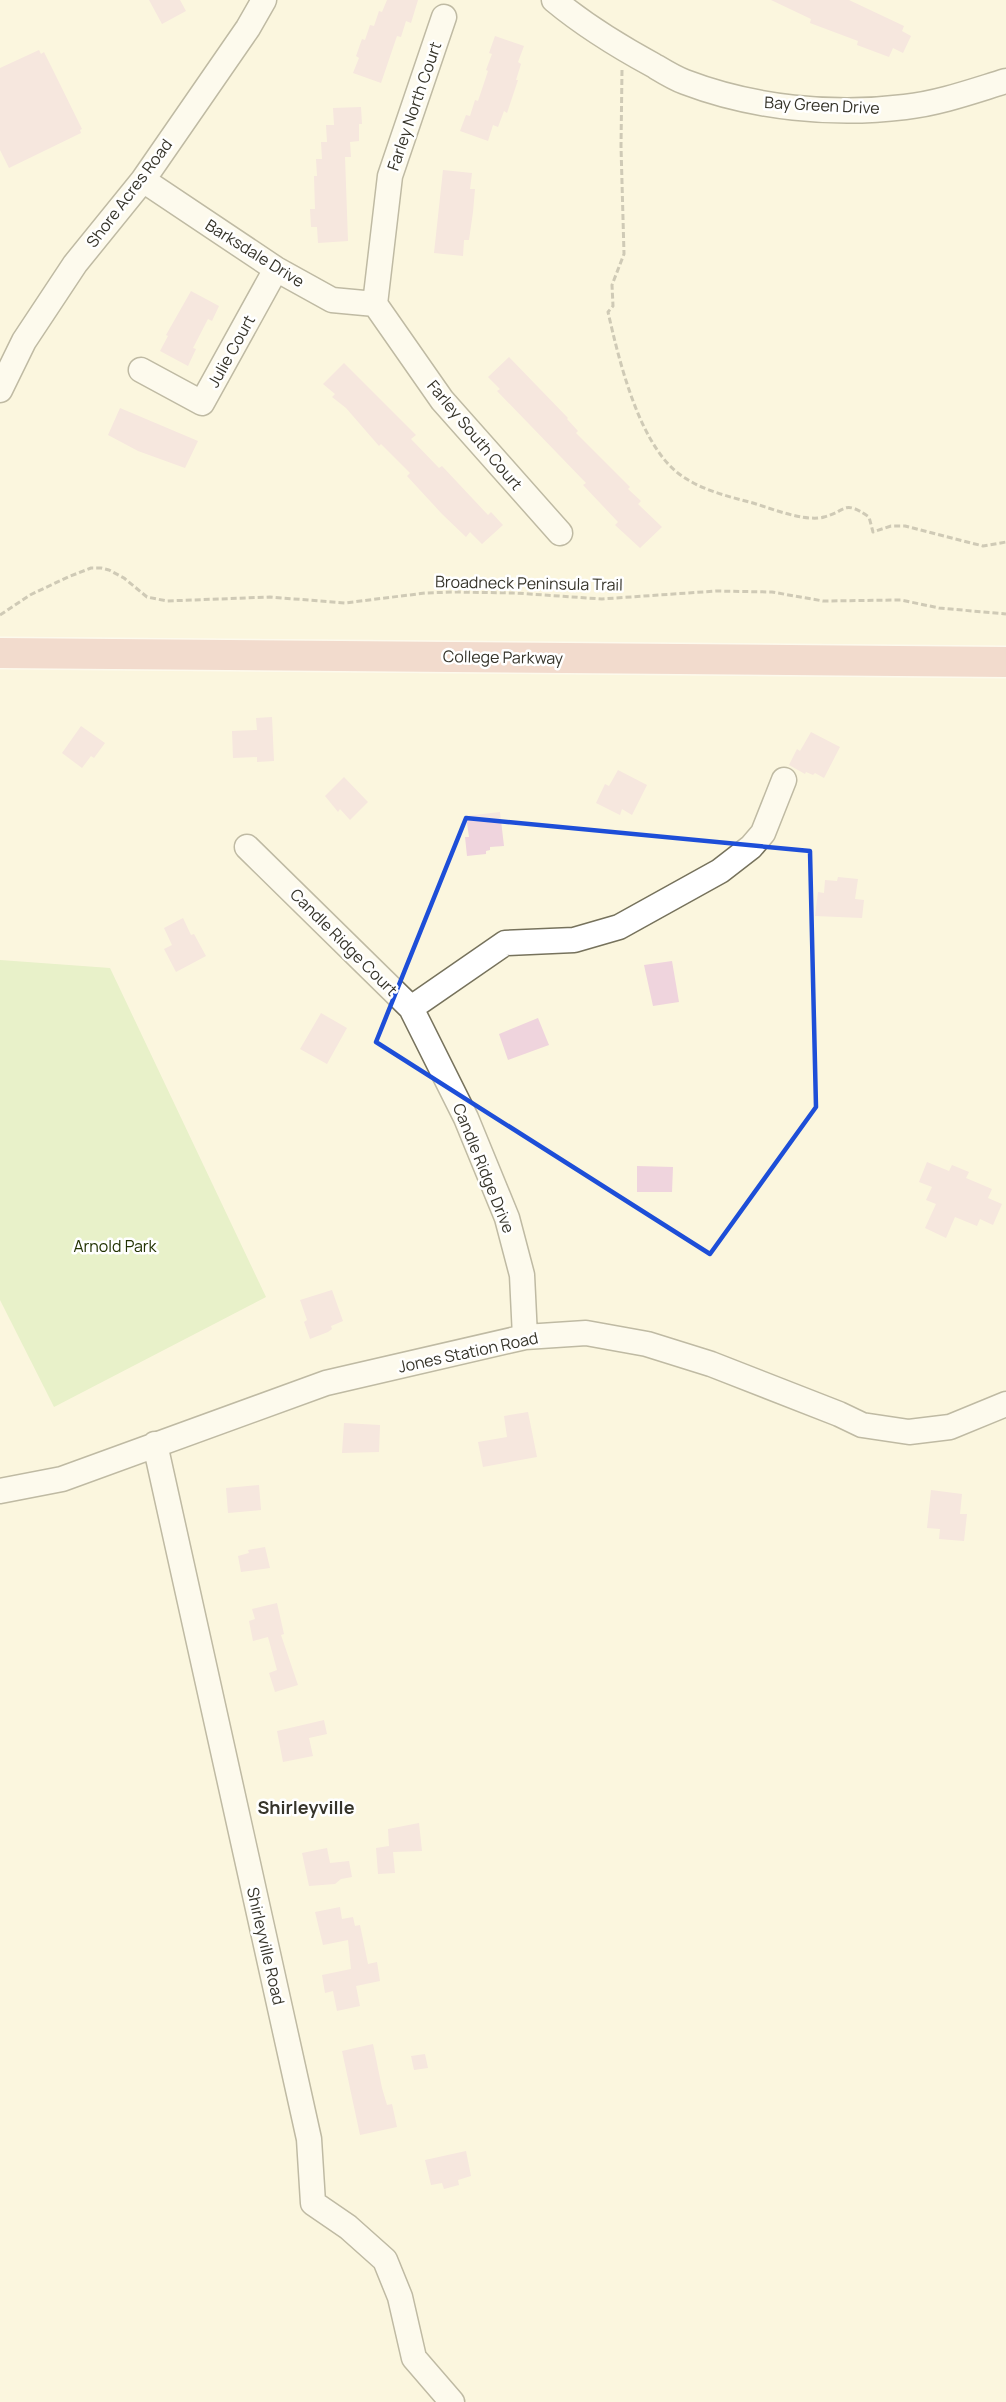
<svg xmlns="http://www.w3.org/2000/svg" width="1006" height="2402" viewBox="0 0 1006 2402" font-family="Manrope,sans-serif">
  <rect width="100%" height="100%" fill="#fbf6de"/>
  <!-- green -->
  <path fill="#d0eaaf" d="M0,960l110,8 156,329 -212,110 -54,-107z"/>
  <!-- building -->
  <path fill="#efd4dd" d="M149,0h31l6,11 -24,13z
    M387,0h31l-7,23 -5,-2 -5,16 -4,-1 -16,47 -28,-10 6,-15 -3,-2 6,-17 3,1 5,-15 4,1 5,-15 3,1z
    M771,0h78l55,26 -2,5 9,5 -8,17 -10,-5 -4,9 -32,-12 1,-4 -48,-18 1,-4z
    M495,36l29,10 -6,16 3,2 -5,16h2l-11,33 -3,-2 -6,16 -5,-2 -5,16 -28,-10 6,-16 4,1 5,-16 3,1 10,-30 -2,-1 6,-16 -3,-1z
    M39,50l2,4 3,-2 7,14 31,63 -2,1 1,3 -72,35 -9,-18v-82z
    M361,107l1,17h-3v17l-9,1 1,15h-6l3,84 -30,2 -1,-16h-6l-1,-18h5l-1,-33h3l-1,-17h6l-1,-17h6l-1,-17h8l-1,-17z
    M443,170l29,3 -2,16h5l-2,23 -4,28h-5l-1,16 -29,-3z
    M191,291l28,15 -7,15 -4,-2 -15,29 3,1 -8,17 -28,-15 8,-15 -2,-1z
    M509,357l59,61 -1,1 11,12 -2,2 54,54 -2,2 13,12 -3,3 24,23 -22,21 -25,-23 3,-3 -35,-37 3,-2 -89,-92 3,-2 -12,-12z
    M344,363l72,72 -5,4 28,29 3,-2 46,49 3,-3 12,13 -21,19 -12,-12 -4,5 -24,-23 -35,-38 3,-3 -29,-29 -2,2 -33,-38 -14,-11 3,-3 -12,-10z
    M120,408l78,33 -13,27 -47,-17 -30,-16z
    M272,717l2,44 -17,1v-5l-24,1 -1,-27 25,-1 -1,-12z
    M81,726l24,17 -11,15 -3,-2 -9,12 -20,-15z
    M811,732l29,15 -16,31 -9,-5 -2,2 -7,-3 -1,2 -16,-9 8,-16 3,2z
    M618,770l29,15 -15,30 -10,-6 -2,6 -24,-12 9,-19 4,2z
    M344,777l24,25 -18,18 -10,-11 -2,3 -13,-16z
    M500,812l4,34 -14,1v3l-4,1v3l-19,2 -2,-19h4l-3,-21z
    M838,877l20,2 -3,20 9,1 -2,18 -47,-2 3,-24 6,1 1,-13 12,1z
    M183,918l8,17 3,-1 12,22 -30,16 -12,-23 8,-4 -8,-17z
    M672,961l7,41 -26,4 -9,-41z
    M321,1013l26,15 -20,36 -27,-15z
    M538,1018l11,27 -41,15 -9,-26z
    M927,1162l22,9 3,-6 17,7 -3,6 26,11 -4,9 14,6 -9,21 -13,-6 -3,7 -22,-9 -9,21 -21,-10 11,-24 -10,-4 6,-13 -13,-5z
    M637,1166l36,1 -1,25h-35z
    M332,1290l11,31 -12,5 1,3 -4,3 -18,7 -6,-17 3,-2 -7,-20z
    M528,1412l9,45 -54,10 -5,-25 29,-5 -3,-21z
    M344,1423l36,2 -1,27 -37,1z
    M259,1485l2,25 -33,3 -2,-25z
    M931,1490l31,4 -2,20h7l-3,27 -25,-2 1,-10 -13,-1z
    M265,1547l5,21 -29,4 -3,-16 11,-3 -1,-3z
    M277,1603l7,31 -3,1 17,50 -23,7 -6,-19 8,-3 -9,-33 -15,4 -4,-20 6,-2 -3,-10z
    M324,1720l3,14 -18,4 4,18 -30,6 -6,-31z
    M419,1823l3,28 -29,1 2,21 -17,1 -2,-26 13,-2 -1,-17z
    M327,1848l3,15 19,-2 3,16 -11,2 -6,5 -26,2 -7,-33z
    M340,1907l2,12 11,-2 2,9 5,-1 8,39 9,-2 3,19 -24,5 4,20 -23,5 -4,-20 -8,2 -3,-18 29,-6 -3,-29 -25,5 -8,-33z
    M373,2044l9,44 5,17 5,-1 5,23 -37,8 -18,-84z
    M425,2054l3,14 -14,2 -3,-14z
    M466,2151l5,25 -13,4 1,5 -15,4 -2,-6 -11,2 -6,-25z"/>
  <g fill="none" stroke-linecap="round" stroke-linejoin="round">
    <defs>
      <path id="minor" d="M554,0c30,25 64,46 99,65 10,6 21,13 32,17 68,26 148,34 220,25 35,-4 68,-16 101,-26
        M143,180l133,89 56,31 43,4
        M375,304l15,-128 54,-159
        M375,304l67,96 118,133
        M141,370l61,33 74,-134
        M0,390l24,-49 51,-77 68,-84 105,-152 16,-28
        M247,847l164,161 55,110 41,100 15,57 3,62
        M411,1008l94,-65 69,-3 45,-13 101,-56 31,-24 12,-14 21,-53
        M155,1444l154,695 4,64 35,24 37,33 15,37 14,61 38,44
        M0,1491l62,-12 264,-96 199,-46 61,-4 61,11 64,20 128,50 23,11 47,7 41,-5 56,-23"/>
      <path id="major" d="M0,653l1006,9"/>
    </defs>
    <!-- minor casing -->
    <use href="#minor" stroke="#76725c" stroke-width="27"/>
    <!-- major casing -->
    <use href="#major" stroke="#fff" stroke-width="33"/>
    <!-- path -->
    <path stroke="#9a9685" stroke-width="3" stroke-dasharray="6 3" stroke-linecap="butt" d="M622,70l-1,76 3,108 -12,31 1,21 -5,6c11,48 32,139 77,166 20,13 45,19 68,25 16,5 32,11 48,14 6,1 17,2 23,0 23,-6 19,-18 45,0l4,15 18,-6h14l78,20 23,-4
      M0,615l30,-20 38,-18 23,-9h10l8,2 15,8 23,19 20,4 103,-4 75,6 80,-10 30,-1 60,1 87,6 114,-8 56,1 51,9 78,-1 38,8 67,6"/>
    <!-- minor -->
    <use href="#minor" stroke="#fff" stroke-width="24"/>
    <!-- major -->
    <use href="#major" stroke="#e6bab8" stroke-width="30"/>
  </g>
  <!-- marked area -->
  <path d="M0 0H1006V2402H0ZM466,818l344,33 6,256 -106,147 -334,-212z" fill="#fbf6de" fill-opacity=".55" fill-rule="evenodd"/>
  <path fill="none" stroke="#1d4ed8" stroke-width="4.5" stroke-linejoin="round" d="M466,818l344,33 6,256 -106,147 -334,-212z"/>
  <g text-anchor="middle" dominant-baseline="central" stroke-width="5" stroke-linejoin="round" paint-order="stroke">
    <!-- street labels -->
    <g font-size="16" fill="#36342a" stroke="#fff">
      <text transform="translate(822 105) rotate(3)">Bay Green Drive</text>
      <text transform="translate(414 106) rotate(-71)">Farley North Court</text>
      <text transform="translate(129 193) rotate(-53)">Shore Acres Road</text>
      <text transform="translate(255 253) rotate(32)">Barksdale Drive</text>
      <text transform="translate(231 351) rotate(-61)">Julie Court</text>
      <text transform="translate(475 435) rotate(50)">Farley South Court</text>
      <text transform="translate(529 583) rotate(1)">Broadneck Peninsula Trail</text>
      <text transform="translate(503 657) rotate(1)">College Parkway</text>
      <text transform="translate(344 942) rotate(45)">Candle Ridge Court</text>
      <text transform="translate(484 1168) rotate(68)">Candle Ridge Drive</text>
      <text transform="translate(468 1352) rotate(-12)">Jones Station Road</text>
      <text transform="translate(266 1946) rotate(77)">Shirleyville Road</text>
    </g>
    <!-- park labels -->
    <g font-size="16" fill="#223202" stroke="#fff">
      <text x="115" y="1246">Arnold Park</text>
    </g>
    <!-- neighbourhood labels -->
    <g font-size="18" font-weight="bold" fill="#36342a" stroke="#fff">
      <text x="306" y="1807">Shirleyville</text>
    </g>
  </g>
</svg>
